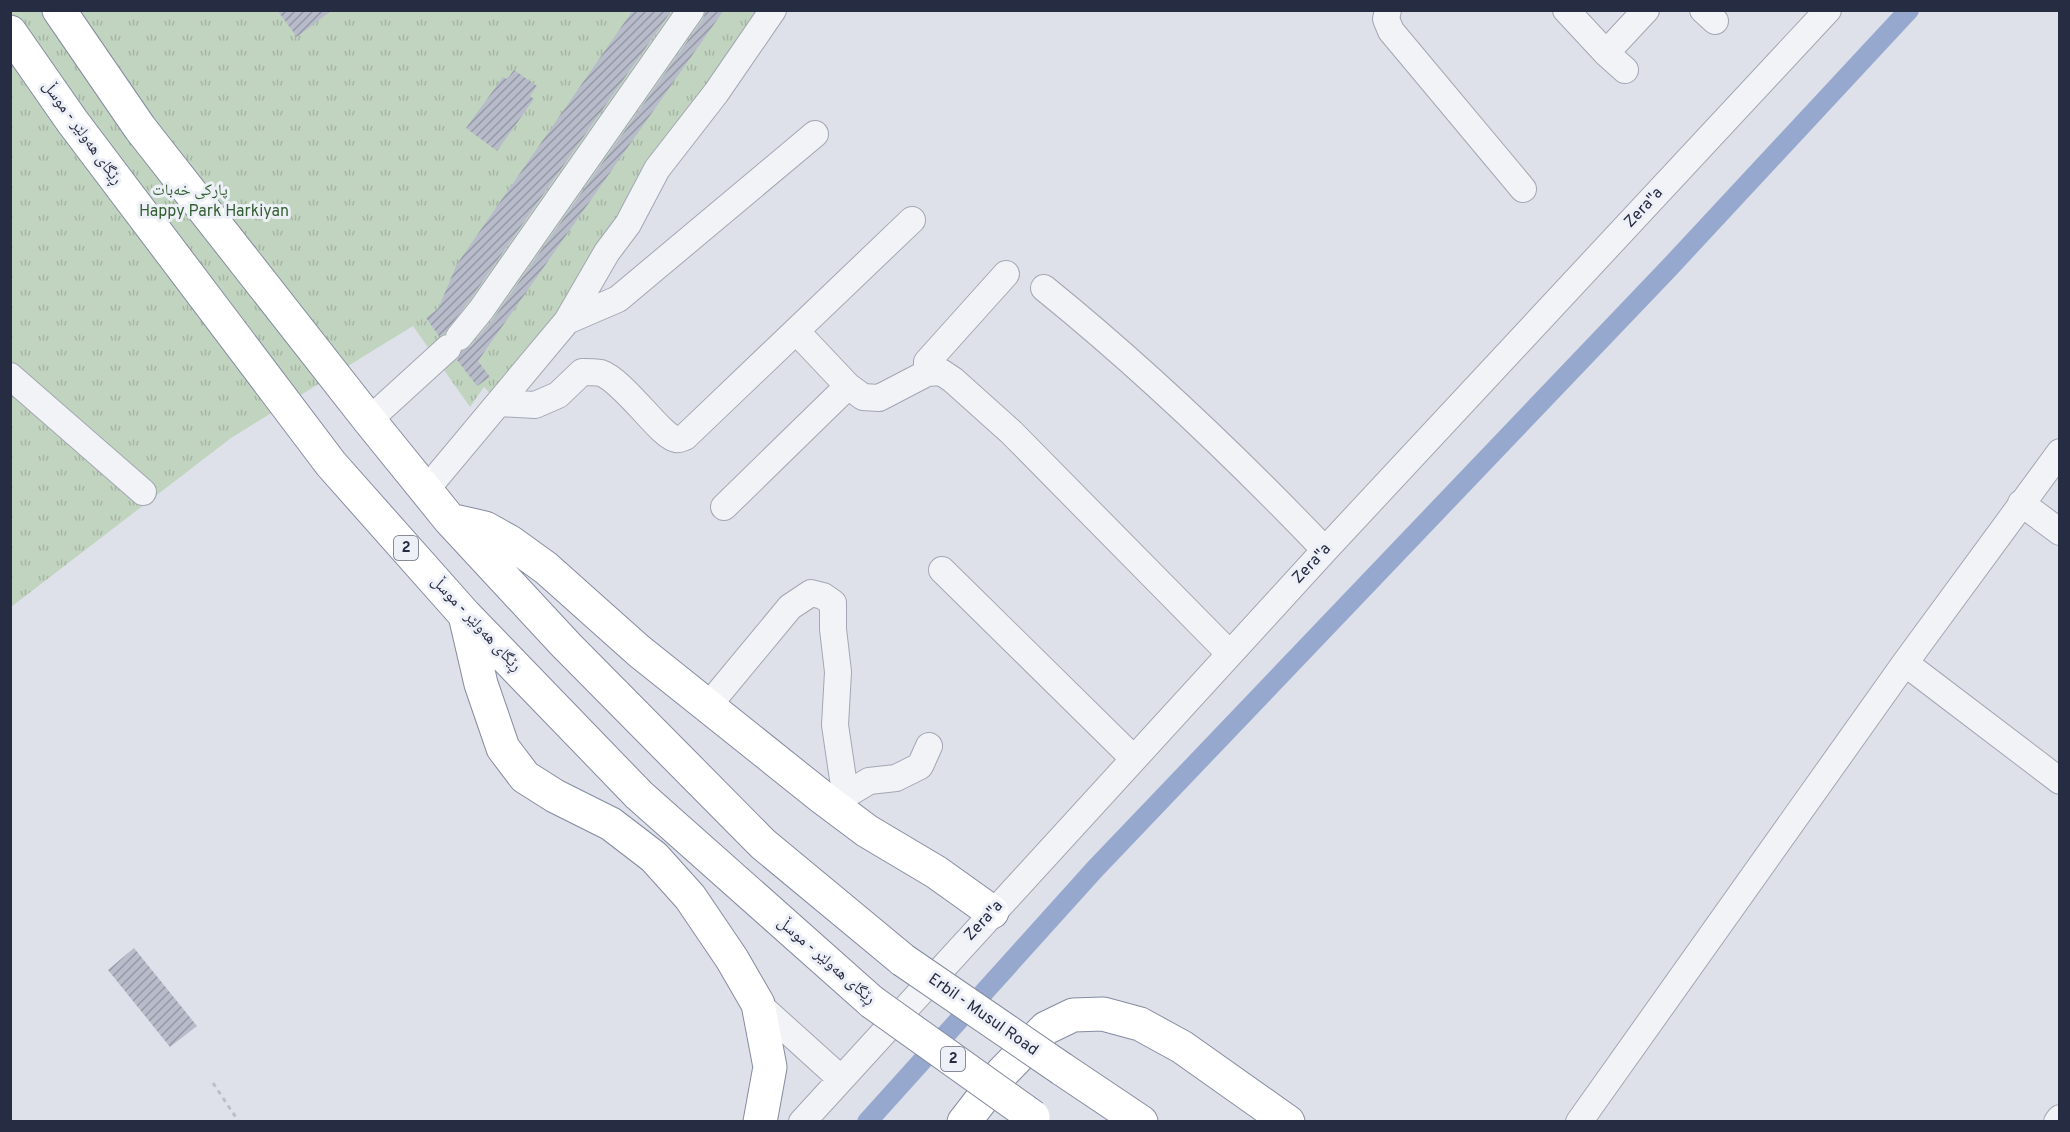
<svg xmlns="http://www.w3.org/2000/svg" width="2070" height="1132" viewBox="0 0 2070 1132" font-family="Overpass,'Noto Naskh Arabic',sans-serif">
  <defs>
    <pattern id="park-tufts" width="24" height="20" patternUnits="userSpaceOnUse" patternTransform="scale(1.5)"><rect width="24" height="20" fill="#c1d4bf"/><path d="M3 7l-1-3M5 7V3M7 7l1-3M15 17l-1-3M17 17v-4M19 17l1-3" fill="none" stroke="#a6b6a5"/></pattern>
    <pattern id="building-hatch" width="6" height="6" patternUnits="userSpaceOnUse" patternTransform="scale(1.5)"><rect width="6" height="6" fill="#b8bcca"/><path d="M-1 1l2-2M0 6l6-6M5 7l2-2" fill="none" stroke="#9599a6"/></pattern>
  </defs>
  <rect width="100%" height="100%" fill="#dee1e9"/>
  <!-- park -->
  <path fill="url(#park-tufts)" d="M11,11h768l-280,392 -15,-16 -14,20 -57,-81 -182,112 -220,169z"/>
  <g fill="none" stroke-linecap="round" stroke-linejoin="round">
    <!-- canal -->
    <path stroke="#96a8cd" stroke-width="20" d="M867,1122l228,-253 574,-601 240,-258"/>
  </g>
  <!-- building -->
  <path fill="url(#building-hatch)" d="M277,10h55l-35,27z
    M633,10h39l-203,291 -24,32 -6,3 -13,-18 12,-9 19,-45z
    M706,10h18l-246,351 12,16 -13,9 -20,-26 5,-9 9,-5 22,-27 210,-300z
    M514,70l23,16 -7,10 4,3 -37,52 -31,-23 37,-51 4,2z
    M134,948l63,78 -27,21 -62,-77z"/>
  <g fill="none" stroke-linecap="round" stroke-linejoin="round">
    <defs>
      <path id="minor" d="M1388,10l-2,9 5,12 132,158
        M1566,10l40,43 19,17
        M1703,10l12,11
        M1606,53l40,-43
        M1044,288c100,81 192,169 281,262
        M567,321l51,-22 197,-165
        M796,331l52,55 15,11 16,1 48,-25 14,-1 12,8 58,52 219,222
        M459,337l22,-27 210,-300
        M927,373v-11l79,-88
        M10,376l133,116
        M499,403l36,2 23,-10 24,-23c5,0 13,0 19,1 23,8 62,66 75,66 3,1 6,-1 9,-2l227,-217
        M369,420l79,-72
        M425,491l142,-170 40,-69 21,-28 29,-55 59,-76 57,-83
        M2021,503l39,29
        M724,507l124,-121
        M942,570l192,189
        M1905,663l155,118
        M708,706l82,-99 21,-14 12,3 10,7v26l5,43 -3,53 8,54 6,14
        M837,805l12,-12 20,-12 27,-3 24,-12 9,-20
        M758,1004l82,74
        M802,1122l523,-572 503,-540
        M1579,1122l326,-459 155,-211
        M2057,1122l3,-4"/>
      <path id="highway" d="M59,10l81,118 229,292 81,100 116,125 197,199 140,116
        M10,32l62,89 259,343 134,151 174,180 233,207
        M450,520l35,8 25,14 36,26 93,83 184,147 44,33 69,41 56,40
        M465,615l16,69 22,64 22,29 30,19 56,28 43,33 36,40 42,62 26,45 12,63 -10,55
        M1062,1069l79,53
        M964,1122l38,-49 44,-45 27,-13 30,-1 37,10 42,23 106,75"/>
    </defs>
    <!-- minor casing -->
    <use href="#minor" stroke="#a3a7b4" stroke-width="28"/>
    <!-- highway casing -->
    <use href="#highway" stroke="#858ca1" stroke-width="35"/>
    <!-- path -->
    <path stroke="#bdbfc8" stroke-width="3" stroke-dasharray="4.5 4.5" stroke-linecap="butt" d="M213,1083l26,39"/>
    <!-- minor -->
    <use href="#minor" stroke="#f2f3f7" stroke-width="26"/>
    <!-- highway -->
    <use href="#highway" stroke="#fff" stroke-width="33"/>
    <defs>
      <path id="highway-bridge" d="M903,960l159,109
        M872,1002l161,115"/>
    </defs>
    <!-- highway-bridge casing -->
    <use href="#highway-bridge" stroke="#858ca1" stroke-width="35" stroke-linecap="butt"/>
    <!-- highway-bridge -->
    <use href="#highway-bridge" stroke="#fff" stroke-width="33"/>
  </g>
  <g text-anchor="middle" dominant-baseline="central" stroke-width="6" stroke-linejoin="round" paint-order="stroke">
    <!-- shield labels -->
    <g fill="#eef0f7" stroke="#626778" stroke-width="1.5">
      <rect x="394" y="536" width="24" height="24" rx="4.5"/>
      <rect x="941" y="1047" width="24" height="24" rx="4.5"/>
    </g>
    <g font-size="15" font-weight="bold" fill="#262c42">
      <text x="406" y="548">2</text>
      <text x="953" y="1059">2</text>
    </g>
    <!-- street labels -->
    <g font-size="16" fill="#262c42" stroke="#eef0f7">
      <text transform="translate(82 133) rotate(54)">ڕێگای هەولێر - موسڵ</text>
      <text transform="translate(1644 208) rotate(-47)">Zera"a</text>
      <text transform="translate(1312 564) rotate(-47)">Zera"a</text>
      <text transform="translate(476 624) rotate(47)">ڕێگای هەولێر - موسڵ</text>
      <text transform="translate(984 921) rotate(-47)">Zera"a</text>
      <text transform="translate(826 961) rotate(41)">ڕێگای هەولێر - موسڵ</text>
      <text transform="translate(983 1015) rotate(35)">Erbil - Musul Road</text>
    </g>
    <!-- park labels -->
    <g font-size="16" fill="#345f32" stroke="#eef0f7">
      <text x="190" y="191">پارکی خەبات</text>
      <text x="214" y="212">Happy Park Harkiyan</text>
    </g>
  </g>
  <!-- border -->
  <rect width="2070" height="1132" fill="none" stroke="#262c42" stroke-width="24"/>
</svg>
